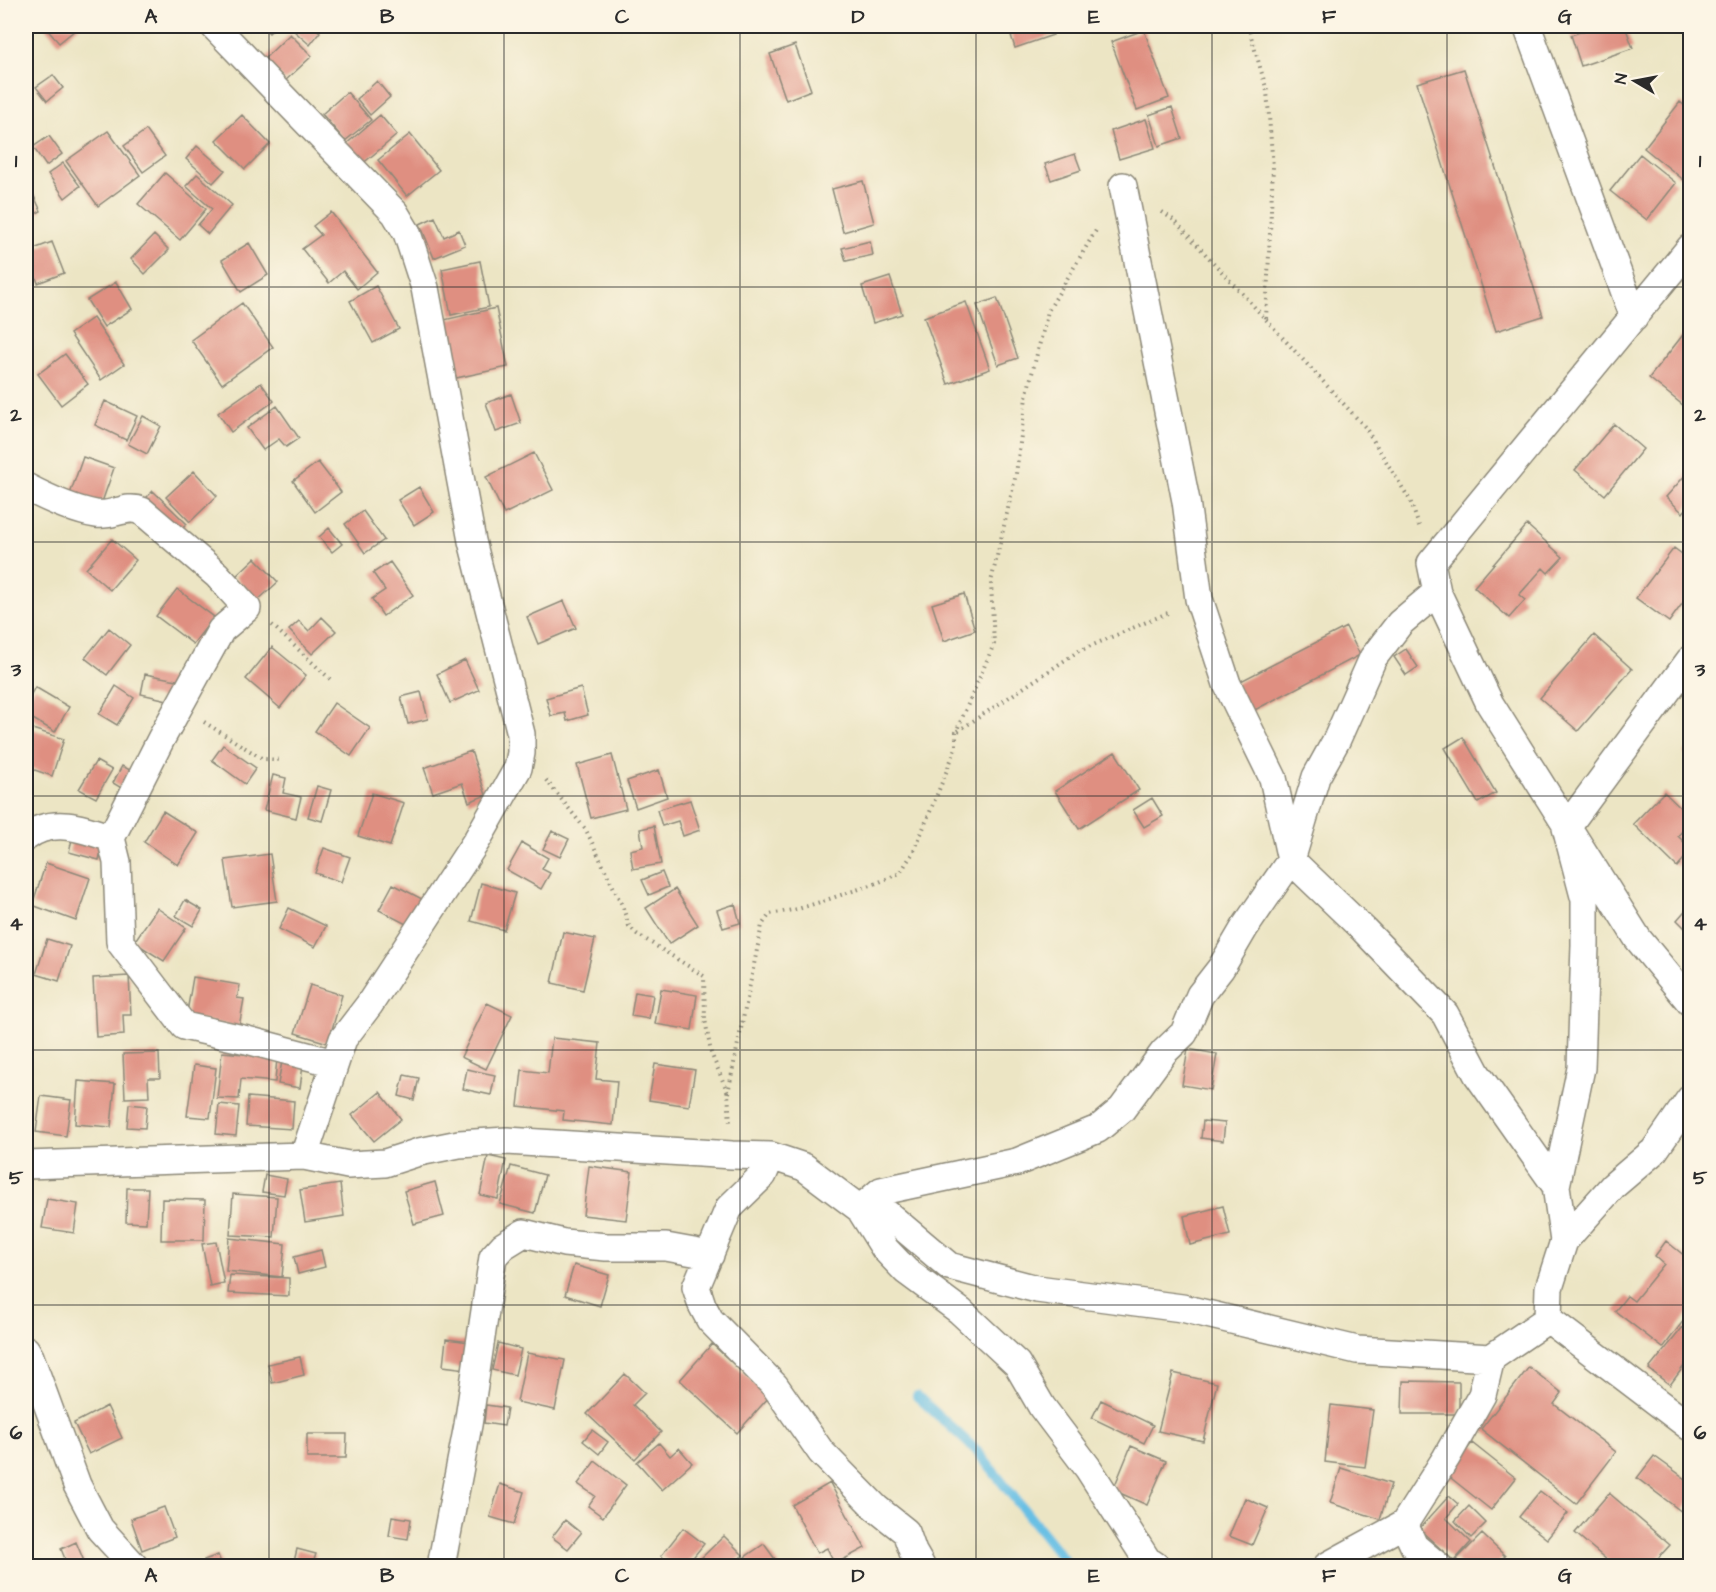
<svg xmlns="http://www.w3.org/2000/svg" width="1716" height="1592" viewBox="0 0 1716 1592" font-family="'Architects Daughter',sans-serif">
  <rect width="100%" height="100%" fill="#fcf5e5"/>
  <filter id="ink" filterUnits="userSpaceOnUse"><feTurbulence type="fractalNoise" baseFrequency=".0167" numOctaves="2"/><feDisplacementMap in="SourceGraphic" scale="12" xChannelSelector="R" yChannelSelector="G"/><feConvolveMatrix kernelMatrix="1 2 1 2 8 2 1 2 1" color-interpolation-filters="sRGB"/></filter>
  <filter id="wash" filterUnits="userSpaceOnUse"><feTurbulence type="fractalNoise" baseFrequency=".008" numOctaves="4" result="noise"/><feDisplacementMap in="SourceGraphic" scale="24" xChannelSelector="R" yChannelSelector="G"/><feGaussianBlur stdDeviation="1.35" result="paint"/><feColorMatrix in="noise" values="0 0 0 0 0 0 0 0 0 0 0 0 0 0 0 0 0 1.4 0 .05"/><feComposite in="paint" operator="in"/></filter>
  <g filter="url(#wash)">
    <rect width="100%" height="100%" fill="#ece5c4"/>
    <g fill="none" stroke-linecap="round" stroke-linejoin="round">
      <!-- stream -->
      <path stroke="#67bfe4" stroke-width="10" d="M917,1396l59,54 93,116"/>
    </g>
    <g id="blocks">
      <!-- building -->
      <path fill="#df8f81" d="M44,26h36l-21,17z
        M261,26h15l-7,7z
        M296,26h16l8,6 -10,13 -17,-15z
        M1008,26h42l3,9 -38,13z
        M1600,26h25l8,22 -52,18 -10,-31z
        M1144,30l25,68 -32,12 -26,-68z
        M290,34l22,22 -27,25 -21,-22z
        M795,45l16,45 -25,10 -16,-46z
        M1464,69l79,247 -47,15 -79,-248z
        M53,75l10,13 -16,13 -11,-14z
        M377,81l13,16 -20,18 -13,-16z
        M347,92l24,28 -26,21 -23,-27z
        M1680,102l10,8v75l-46,-37z
        M1172,107l10,31 -23,8 -10,-31z
        M242,115l28,29 -25,25 -29,-29z
        M380,115l17,20 -36,30 -16,-20z
        M1146,119l9,29 -36,11 -8,-28z
        M146,130l19,26 -22,16 -19,-26z
        M108,131l32,44 -42,31 -32,-45z
        M410,134l29,36 -32,26 -29,-36z
        M49,136l13,18 -16,12 -13,-19z
        M197,146l28,24 -12,13 -27,-24z
        M1075,154l6,16 -30,10 -6,-16z
        M1640,154l36,29 -29,37 -37,-29z
        M63,163l17,23 -15,12 -17,-24z
        M165,173l41,36 -26,31 -42,-36z
        M197,174l35,31 -24,29 -10,-9 14,-16 -26,-23z
        M26,178l6,13 -6,4z
        M863,181l11,42 -31,9 -11,-43z
        M33,194l8,17 -15,8v-21z
        M331,212l46,60 -20,17 -14,-18 -14,12 -27,-34 19,-14 -8,-9z
        M435,217l9,20 15,-7 6,15 -31,13 -14,-34z
        M154,235l15,15 -24,24 -14,-15z
        M870,241l3,14 -27,6 -4,-13z
        M52,242l12,31 -26,10 -12,-31z
        M249,243l19,32 -27,17 -19,-32z
        M480,261l9,46 -38,8 -9,-46z
        M890,277l12,37 -29,9 -11,-37z
        M116,282l16,27 -28,18 -17,-27z
        M376,286l23,43 -26,14 -23,-42z
        M997,298l21,60 -20,7 -21,-60z
        M966,302l24,67 -42,15 -24,-67z
        M242,303l31,44 -51,37 -31,-44z
        M496,308l12,59 -52,11 -12,-58z
        M93,318l31,46 -23,16 -31,-46z
        M1690,326v52l-4,5 4,4v11l-6,8 -35,-28z
        M65,354l23,30 -27,21 -23,-31z
        M261,383l13,18 -43,31 -13,-19z
        M511,394l10,29 -25,9 -10,-29z
        M105,401l32,15 -11,24 -31,-15z
        M277,406l22,32 -13,9 -7,-8 -16,11 -16,-22z
        M143,416l18,10 -14,28 -19,-10z
        M1614,424l29,25 -38,46 -30,-25z
        M534,453l19,37 -49,24 -18,-37z
        M83,457l31,11 -13,37 -31,-11z
        M318,462l23,30 -26,20 -22,-31z
        M194,471l23,25 -27,26 -24,-25z
        M1688,472l2,2v30l-7,9 -17,-16z
        M419,487l15,25 -20,13 -16,-25z
        M153,491l34,33 -12,11 -33,-33z
        M363,511l21,29 -19,13 -20,-29z
        M1527,525l36,32 -15,16 -5,-5 -24,27 6,5 -16,18 -35,-31z
        M329,528l13,16 -10,8 -13,-15z
        M112,539l24,21 -26,30 -24,-21z
        M1674,548l16,12v33l-21,29 -33,-24z
        M255,558l23,24 -21,19 -22,-24z
        M390,562l23,33 -30,21 -11,-17 13,-9 -12,-17z
        M177,589l37,28 -21,27 -37,-28z
        M964,594l11,36 -31,11 -12,-37z
        M564,601l12,27 -38,16 -11,-27z
        M322,617l14,14 -24,23 -23,-24 10,-9 10,10z
        M1346,627l14,28 -111,58 -14,-29z
        M109,628l21,17 -23,30 -22,-17z
        M1594,635l38,34 -54,62 -38,-33z
        M272,647l34,28 -26,33 -34,-29z
        M1406,649l12,18 -12,8 -12,-18z
        M465,660l14,30 -29,13 -13,-29z
        M145,674l32,6 -5,21 -31,-7z
        M116,686l18,12 -17,27 -18,-11z
        M35,687l34,20 -14,25 -29,-17v-12z
        M581,688l7,27 -21,6 -2,-8 -14,3 -5,-18z
        M421,692l7,27 -20,5 -7,-27z
        M334,703l36,25 -19,28 -36,-25z
        M26,727l38,12 -12,37 -26,-9z
        M1463,737l33,56 -18,10 -33,-55z
        M223,745l33,23 -11,16 -33,-24z
        M1690,746v12l-6,-5z
        M471,751l15,44 -17,7 -7,-19 -29,10 -9,-25z
        M1115,752l24,38 -60,39 -24,-38z
        M612,755l14,54 -35,9 -14,-53z
        M96,761l16,9 -16,28 -17,-9z
        M122,766l16,8 -10,18 -15,-9z
        M659,770l8,27 -31,11 -9,-27z
        M273,775l13,3 -3,15 18,4 -5,21 -32,-8z
        M317,786l14,4 -9,31 -14,-4z
        M1664,792l26,25v5l-12,14 12,12v4l-13,15 -44,-43z
        M372,793l32,10 -14,43 -32,-10z
        M1152,798l11,18 -19,11 -11,-17z
        M690,800l10,30 -17,6 -5,-15 -16,5 -5,-16z
        M163,811l35,22 -20,32 -34,-23z
        M654,826l7,38 -28,5 -3,-19 13,-3 -3,-18z
        M74,831l30,7 -5,22 -30,-8z
        M552,831l17,8 -9,18 -17,-8z
        M522,843l26,15 -6,11 8,4 -9,16 -34,-19z
        M324,848l26,9 -9,25 -26,-9z
        M270,854l7,47 -45,6 -7,-47z
        M46,863l44,15 -14,43 -44,-16z
        M662,872l6,15 -19,8 -7,-15z
        M481,883l34,10 -11,37 -33,-9z
        M393,884l29,15 -14,26 -29,-15z
        M675,889l23,36 -29,19 -23,-36z
        M185,900l17,10 -9,16 -17,-10z
        M735,904l5,19 -17,5 -6,-18z
        M1690,905v28l-13,-13z
        M157,908l29,20 -22,33 -30,-19z
        M289,908l37,18 -11,21 -36,-18z
        M563,932l32,7 -12,51 -31,-7z
        M47,939l23,7 -11,35 -23,-7z
        M129,976l2,39h-8l1,20 -28,2 -3,-59z
        M193,977l47,8 -3,13 7,1 -5,28 -53,-9z
        M310,985l32,10 -14,48 -33,-10z
        M661,989l36,6 -5,35 -37,-6z
        M635,992l18,3 -4,24 -18,-3z
        M487,1003l25,12 -26,54 -25,-12z
        M552,1038l48,5 -4,36 21,2 -4,44 -50,-5 1,-9 -46,-5 4,-36 26,3z
        M1188,1049l29,5 -6,36 -29,-5z
        M222,1052l55,5 -2,25 -34,-3 -2,20 -22,-1z
        M159,1053l1,25h-12l1,19 -24,1 -2,-44z
        M282,1061l21,4 -3,23 -22,-4z
        M655,1064l40,6 -6,36 -40,-6z
        M194,1065l22,3 -6,50 -23,-2z
        M467,1069l28,6 -4,20 -28,-6z
        M404,1075l15,3 -5,22 -15,-4z
        M78,1081l37,3 -4,43 -36,-3z
        M380,1092l21,27 -27,22 -22,-26z
        M41,1096l30,4 -5,36 -30,-4z
        M248,1097l46,4 -2,28 -46,-3z
        M129,1104l18,2 -2,22 -18,-1z
        M219,1104l20,2 -3,30 -20,-2z
        M1203,1121l22,2 -2,18 -22,-3z
        M488,1156l18,4 -8,39 -18,-4z
        M511,1166l34,9 -10,38 -35,-9z
        M589,1166l43,6 -6,48 -43,-5z
        M265,1175l22,4 -3,16 -22,-3z
        M435,1182l9,34 -30,8 -10,-33z
        M340,1184l4,32 -39,6 -5,-32z
        M127,1188h21l-2,35 -20,-1z
        M233,1194l44,3 -3,40 -44,-2z
        M47,1199l31,5 -4,29 -32,-5z
        M162,1199l43,1 -1,40h-43z
        M1223,1206l7,29 -40,10 -6,-29z
        M229,1238l56,6 -3,33 -56,-6z
        M1666,1241l24,19v52l-27,36 -48,-37 12,-15 7,5 30,-37 -9,-8z
        M216,1242l8,41 -14,3 -8,-42z
        M321,1250l4,17 -27,7 -4,-17z
        M574,1265l35,10 -9,31 -35,-11z
        M230,1275l59,3v18l-61,-3z
        M1683,1327l7,6v25l-20,27 -21,-16z
        M446,1339l24,3 -4,27 -23,-3z
        M498,1343l23,6 -6,26 -23,-5z
        M712,1344l57,53 -32,36 -57,-53z
        M527,1353l38,7 -10,50 -38,-8z
        M300,1357l4,18 -32,8 -4,-19z
        M1529,1367l33,26 -8,11 62,48 -40,52 -95,-75z
        M1173,1373l44,10 -14,58 -45,-10z
        M625,1374l20,19 -12,12 28,27 -26,27 -48,-45z
        M1403,1381l56,1v32h-57z
        M1101,1400l52,25 -9,18 -52,-25z
        M486,1405l21,3 -3,18 -20,-3z
        M1331,1405l42,5 -8,57 -40,-5z
        M107,1406l15,32 -33,16 -15,-31z
        M592,1430l16,12 -9,12 -16,-13z
        M307,1434h40l-1,24h-39z
        M659,1443l11,13 9,-8 13,15 -30,27 -25,-28z
        M1472,1443l44,35 -25,32 -44,-35z
        M1131,1446l35,15 -19,44 -34,-15z
        M1654,1456l36,26v18l-8,12 -45,-34z
        M595,1461l31,24 -23,32 -15,-11 7,-10 -17,-12z
        M1341,1468l50,16 -11,35 -50,-16z
        M830,1483l35,65 -30,16 -8,-16 -10,5 -25,-48z
        M500,1484l24,8 -10,32 -24,-7z
        M1540,1491l28,22 -21,26 -28,-22z
        M1609,1493l61,52 -19,21h-37l-39,-33z
        M1449,1496l9,8 -12,14 25,24 -17,19 -35,-32z
        M1245,1498l23,10 -16,37 -23,-9z
        M1469,1506l17,17 -15,15 -16,-17z
        M164,1507l11,30 -33,13 -11,-31z
        M392,1516l19,3 -3,20 -19,-3z
        M565,1520l16,13 -13,16 -16,-12z
        M683,1528l21,16 -18,22h-11l-14,-10z
        M1482,1534l23,22 -10,10h-32l-7,-6z
        M724,1536l19,19 -11,11h-39z
        M76,1542l10,24h-18l-7,-17z
        M764,1544l16,22h-28l-7,-9z
        M297,1549l19,5 -4,12h-19z
        M218,1555l4,11h-16l-2,-6z
        M822,1560l3,6h-14z"/>
    </g>
  </g>
  <g filter="url(#ink)">
    <use href="#blocks" fill-opacity="0" stroke="#8c8878" stroke-width="1.5"/>
    <g fill="none" stroke-linecap="round" stroke-linejoin="round">
      <defs>
        <path id="street" d="M214,26l181,187 12,20 18,55 47,253 49,193v19l-3,15 -41,72 -108,165 -26,34 -39,117
          M1527,26l107,291
          M1123,186l63,315 13,98 28,85 46,94 18,82 73,70 81,84 32,60 79,112
          M1690,248l-259,315 6,29 53,112 148,235 52,63
          M26,487c21,11 46,23 70,27 17,3 30,-10 46,-3l75,64 30,33 -26,22 -60,109 -50,99 6,24 3,80 64,84 63,14 87,23
          M26,837c26,-20 57,-9 85,1
          M771,1156l-8,19 -34,33 -33,79 6,18 8,15 65,66 46,66 55,56 30,24 7,20 8,14
          M26,1165l278,-9 44,9 37,-2 34,-11 40,-8 48,-3 225,14 39,1 33,11 56,42 26,4 63,53 88,23 145,19 175,42 134,8 57,-39 1,-31 15,-47 49,-55 41,-35 36,-52
          M1564,1241l-8,-55 25,-118 4,-123v-45l-19,-72 124,-168
          M1548,1319l142,108
          M26,1350l4,7 47,128 23,44 34,37
          M1404,1524l10,22 24,20
          M441,1566l27,-141 25,-168 10,-11 21,-13 40,10 42,4h60l44,8
          M1156,1566l-9,-6 -59,-92 -46,-61 -25,-43 -57,-53 -54,-40 -21,-22 -25,-40 21,-18 136,-29 81,-33 24,-20 42,-57 20,-19 16,-38 21,-27 24,-41 46,-67 25,-83 21,-38 36,-81 27,-35 37,-31
          M1327,1566l77,-42 42,-66 36,-63 9,-37"/>
      </defs>
      <!-- street casing -->
      <use href="#street" stroke="#8c8878" stroke-width="30"/>
      <!-- path -->
      <path stroke="#8c8878" stroke-width="4" stroke-dasharray="1.5 4.5" stroke-linecap="butt" d="M1248,26l19,65 6,76 -7,152
        M1162,212l13,9 190,206 45,73 10,29
        M272,625l58,54
        M204,722l59,37 20,1
        M958,731l121,-80 91,-39
        M546,780l40,50 36,75 7,21 8,8 67,42 1,43 6,34 17,40 2,31
        M728,1093l34,-168 8,-11 28,-5 22,-7 57,-19 23,-10 14,-22 42,-103v-16l38,-88 -3,-62 25,-108 10,-77 22,-86 50,-84"/>
      <!-- street -->
      <use href="#street" stroke="#fff" stroke-width="27"/>
    </g>
  </g>
  <!-- grid -->
  <path fill="none" stroke="#2b2b2b" stroke-width="1.5" stroke-opacity="0.55" d="M269,26v1540M504,26v1540M740,26v1540M976,26v1540M1212,26v1540M1447,26v1540M26,287h1664M26,542h1664M26,796h1664M26,1050h1664M26,1305h1664"/>
  <!-- margin -->
  <rect width="1716" height="1592" fill="none" stroke="#fcf5e5" stroke-width="66"/>
  <!-- north arrow -->
  <g transform="translate(1635 81) rotate(280)" stroke="#fcf5e5" stroke-width="4.5" paint-order="stroke">
  <path d="M0-4.5L10 22L0 15L-10 22Z" fill="#2b2b2b"/>
  <text y="-9" font-size="16" font-weight="bold" text-anchor="middle" fill="#2b2b2b">N</text>
  </g>
  <rect x="33" y="33" width="1650" height="1526" fill="none" stroke="#2b2b2b" stroke-width="2"/>
  <g font-size="20" text-anchor="middle" font-weight="bold" fill="#2b2b2b">
    <text x="151" y="23">A</text>
    <text x="387" y="23">B</text>
    <text x="622" y="23">C</text>
    <text x="858" y="23">D</text>
    <text x="1094" y="23">E</text>
    <text x="1329" y="23">F</text>
    <text x="1565" y="23">G</text>
    <text x="16" y="167">1</text>
    <text x="1700" y="167">1</text>
    <text x="16" y="421">2</text>
    <text x="1700" y="421">2</text>
    <text x="16" y="676">3</text>
    <text x="1700" y="676">3</text>
    <text x="16" y="930">4</text>
    <text x="1700" y="930">4</text>
    <text x="16" y="1184">5</text>
    <text x="1700" y="1184">5</text>
    <text x="16" y="1439">6</text>
    <text x="1700" y="1439">6</text>
    <text x="151" y="1582">A</text>
    <text x="387" y="1582">B</text>
    <text x="622" y="1582">C</text>
    <text x="858" y="1582">D</text>
    <text x="1094" y="1582">E</text>
    <text x="1329" y="1582">F</text>
    <text x="1565" y="1582">G</text>
  </g>
</svg>
